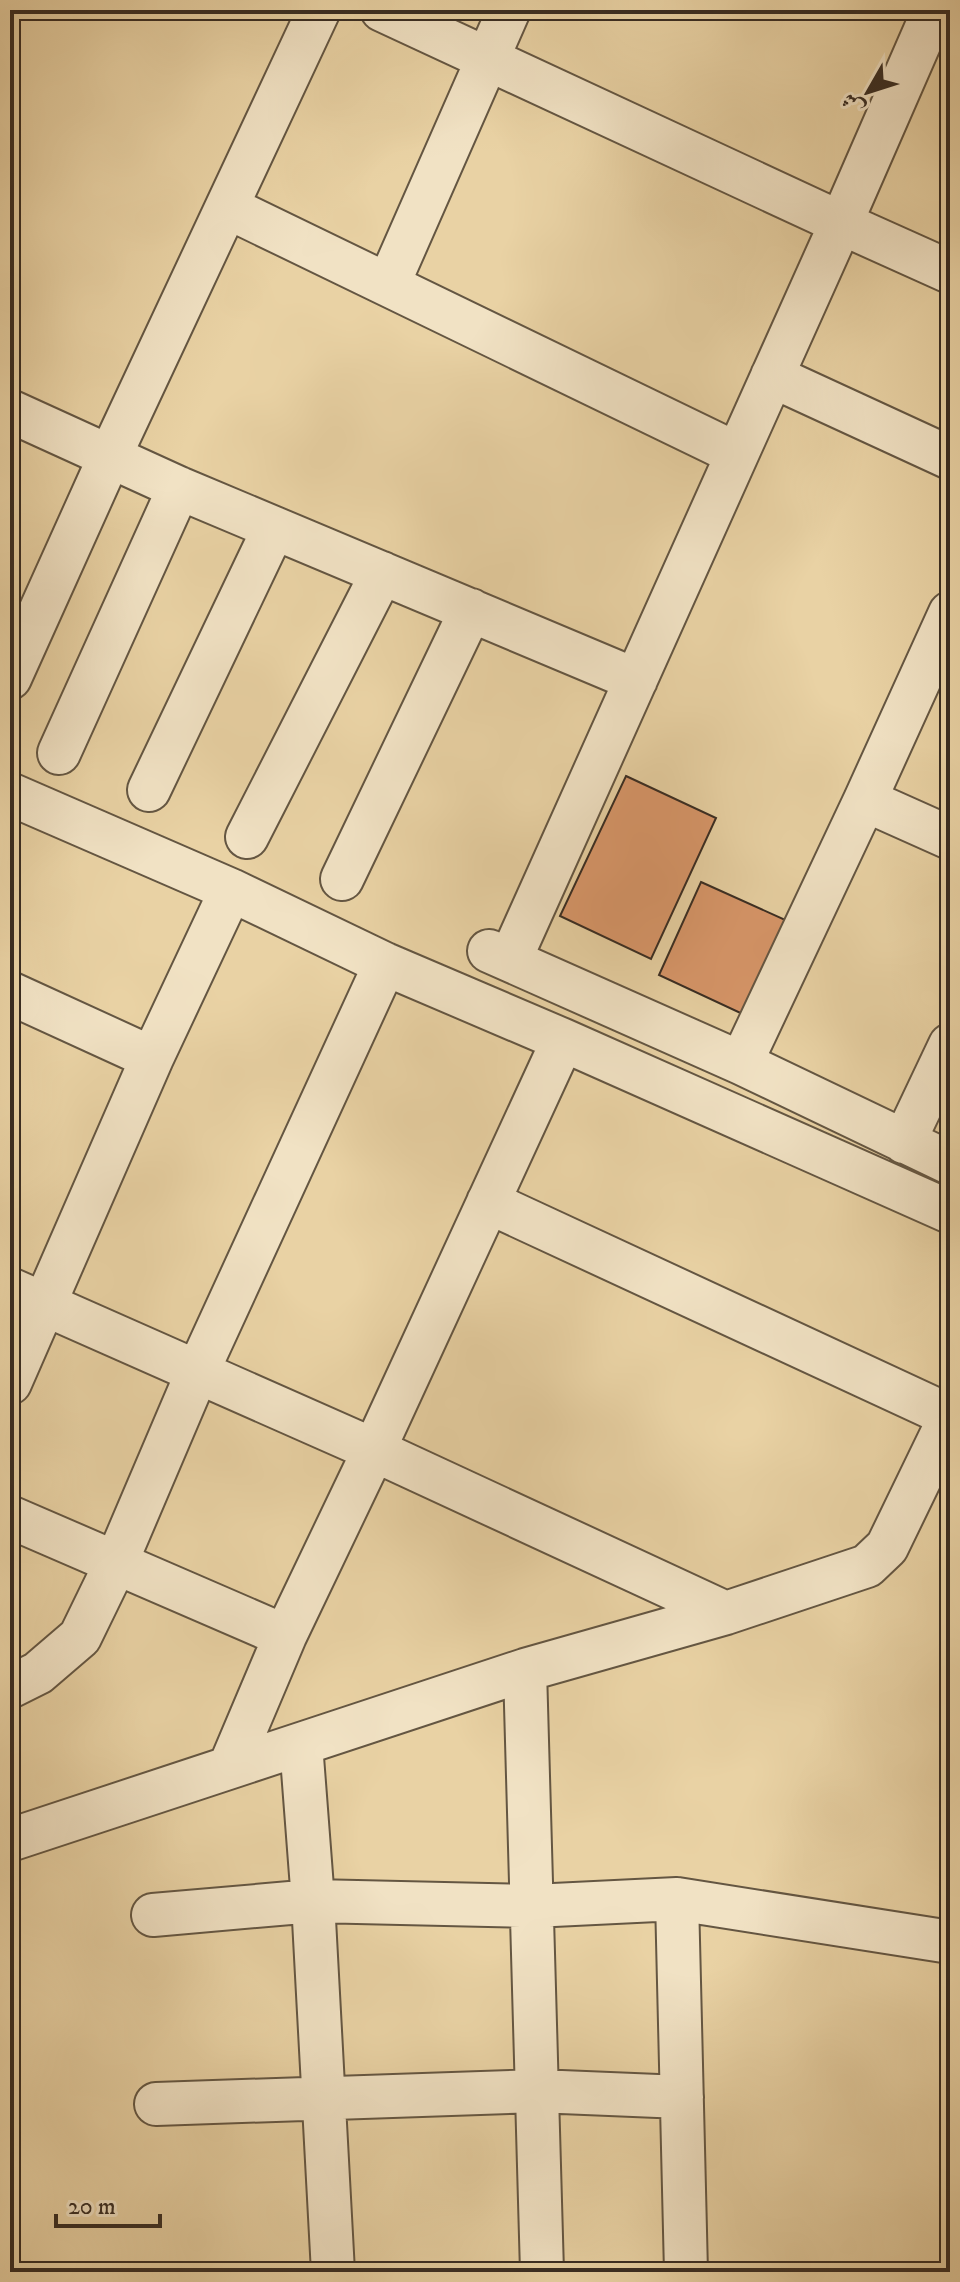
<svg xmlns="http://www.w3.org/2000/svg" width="960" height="2282" viewBox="0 0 960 2282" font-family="'IM FELL DW Pica',Amiri,serif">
  <rect width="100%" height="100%" fill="#e9d2a4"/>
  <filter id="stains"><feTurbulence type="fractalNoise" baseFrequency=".0025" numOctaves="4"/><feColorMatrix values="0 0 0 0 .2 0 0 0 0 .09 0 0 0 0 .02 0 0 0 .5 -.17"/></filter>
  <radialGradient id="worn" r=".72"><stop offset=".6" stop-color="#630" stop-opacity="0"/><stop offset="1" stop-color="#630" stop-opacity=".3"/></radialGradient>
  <!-- building -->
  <path fill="#d9976a" stroke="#382c22" stroke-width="2" d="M626,776l90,42 -65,141 -91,-43z
    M701,882l91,41 -43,94 -90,-42z"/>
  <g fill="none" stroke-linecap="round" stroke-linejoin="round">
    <defs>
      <path id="minor" d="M382,10l459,213 109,49
        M227,207l510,247
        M388,285l121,-275
        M772,376l178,82
        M10,411l169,77 457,192
        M10,678l100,-222 209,-446
        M59,753l120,-265
        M149,790l125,-262
        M10,794l221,96 154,74 178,76 387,172
        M865,800l85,38
        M247,837l135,-264
        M342,879l129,-269
        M489,951l252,112 209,100
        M510,960l331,-737 93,-213
        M10,993l142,65
        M741,1063l124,-263 85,-187
        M904,1142l46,-97
        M488,1202l462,214
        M10,1289l364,161 352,163
        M10,1383l142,-325 79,-168
        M10,1517l275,119
        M525,1670l17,602
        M10,1687l28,-14 42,-36 36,-74 81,-190 188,-409
        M301,1744l12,157 20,371
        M230,1766l55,-130 89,-186 189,-410
        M10,1840l515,-170 201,-57 141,-47 20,-19 63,-130
        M677,1899l9,373
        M153,1915l160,-14 220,5 144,-7 273,43
        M156,2104l381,-13 145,6"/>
    </defs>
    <!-- minor casing -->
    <use href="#minor" stroke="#645642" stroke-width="46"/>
    <!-- minor -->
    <use href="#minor" stroke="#f1e2c4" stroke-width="42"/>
  </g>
  <!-- margin -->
  <rect width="960" height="2282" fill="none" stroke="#e9d2a4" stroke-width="40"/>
  <rect x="12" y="12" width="936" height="2258" fill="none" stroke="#382c22" stroke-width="4"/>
  <rect x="20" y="20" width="920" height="2242" fill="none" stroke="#382c22" stroke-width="2"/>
  <!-- north arrow -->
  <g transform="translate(868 92) rotate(231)" stroke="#f1e2c4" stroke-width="6" paint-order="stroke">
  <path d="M0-6L14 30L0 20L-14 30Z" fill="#382c22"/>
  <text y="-12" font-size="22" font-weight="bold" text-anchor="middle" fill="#382c22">ش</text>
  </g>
  <!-- scale -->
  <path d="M56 2214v12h104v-12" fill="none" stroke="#382c22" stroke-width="4"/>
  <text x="68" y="2214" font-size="24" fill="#382c22" stroke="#f1e2c4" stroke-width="6" paint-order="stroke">20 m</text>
  <rect width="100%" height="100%" filter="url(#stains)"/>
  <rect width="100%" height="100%" fill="url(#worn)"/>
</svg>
